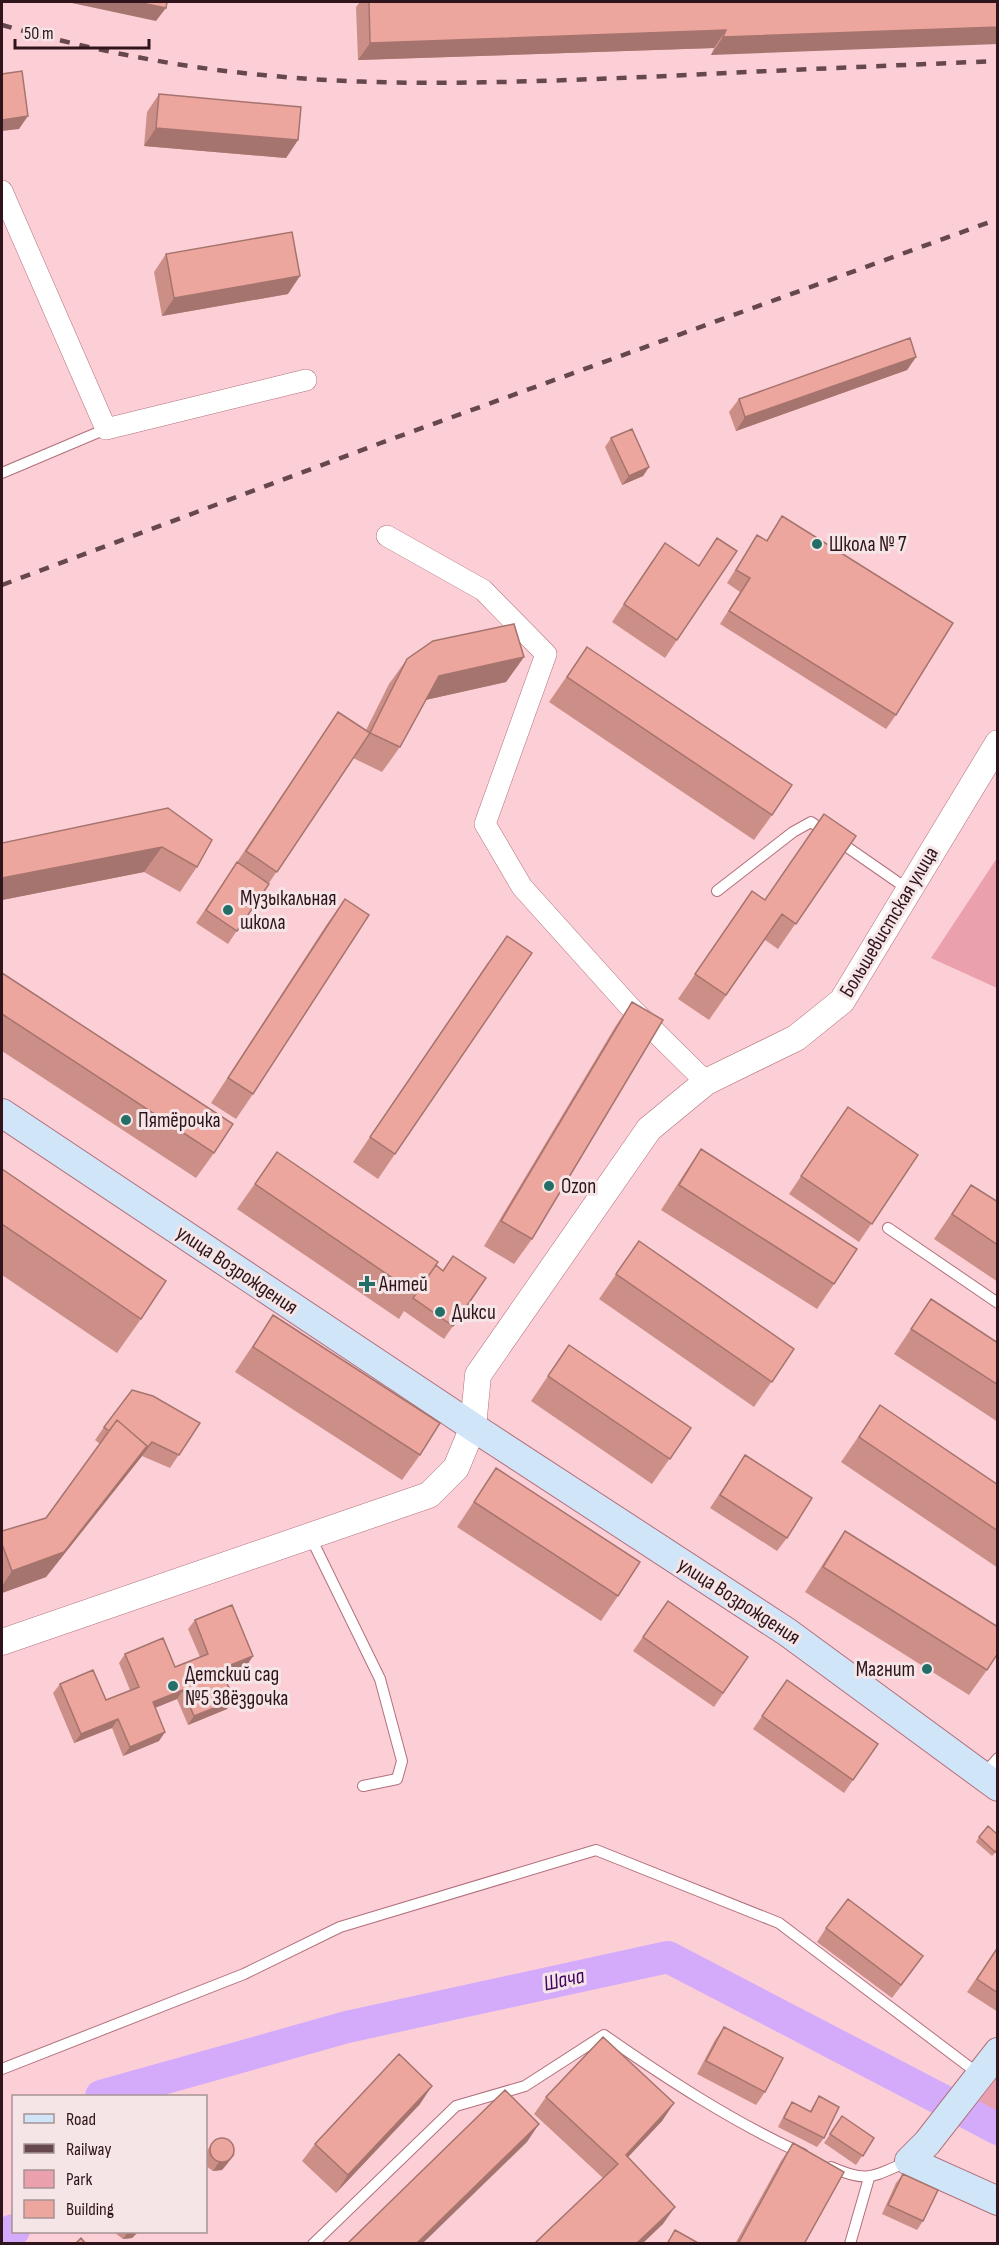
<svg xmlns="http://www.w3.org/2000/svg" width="999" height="2245" viewBox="0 0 999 2245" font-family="'Sofia Sans Condensed',sans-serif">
  <rect width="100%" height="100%" fill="#fccfd6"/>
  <!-- green -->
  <path fill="#eba0ad" d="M997,858v130l-66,-30z
    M997,2078v64l-38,-16z"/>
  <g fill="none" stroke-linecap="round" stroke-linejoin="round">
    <!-- river -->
    <path stroke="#d4abfb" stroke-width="32" d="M101,2096l246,-69 321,-70 330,172
      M2,2234l12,-4"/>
    <defs>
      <path id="service" d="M2,473l104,-44
        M717,891l76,-59 18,-10 98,68
        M888,1228l110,75
        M310,1536l70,143 22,82 -5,18 -34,7
        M983,1775l15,-17
        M2,2069l242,-95 96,-47 256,-77 183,73 201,152
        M831,2167c38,17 42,9 78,-6
        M313,2244l143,-138 69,-20 79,-51c63,44 129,87 199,119
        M850,2244l19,-66"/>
      <path id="minor" d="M2,191l104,238 200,-49
        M387,536l96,54 63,64 -61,170 37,63 107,119 77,76"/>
      <path id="tertiary" d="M2,1642l427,-147 27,-27 17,-41 5,-52 171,-246 57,-47 90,-44 46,-37 156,-258"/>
      <path id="secondary" d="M2,1113l471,314 314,205 211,155
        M998,2052l-71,91 -18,18 89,40"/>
    </defs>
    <!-- service casing -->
    <use href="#service" stroke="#b2707c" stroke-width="12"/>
    <!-- minor casing -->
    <use href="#minor" stroke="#b2707c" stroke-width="22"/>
    <!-- tertiary casing -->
    <use href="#tertiary" stroke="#b2707c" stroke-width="27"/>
    <!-- secondary casing -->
    <use href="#secondary" stroke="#b2707c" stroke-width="30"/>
    <!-- service -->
    <use href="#service" stroke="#fff" stroke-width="10"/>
    <!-- minor -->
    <use href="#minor" stroke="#fff" stroke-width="21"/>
    <!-- tertiary -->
    <use href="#tertiary" stroke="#fff" stroke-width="26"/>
    <!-- secondary -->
    <use href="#secondary" stroke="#d0e5f8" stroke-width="28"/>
    <!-- rail -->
    <path stroke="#67474e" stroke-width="4.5" stroke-dasharray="10 10" stroke-linecap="butt" d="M2,25c85,24 173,42 261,50 127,13 255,7 382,2 118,-6 235,-11 353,-16
      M2,585l376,-141 620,-225"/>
  </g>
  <!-- wall -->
  <path fill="#cc8f87" d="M360,2h638l-287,53 3,-7 -356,12 -2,-53z
    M159,94l139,46 -12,18 -142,-12 3,-34z
    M166,254l122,40 -126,22 -8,-44z
    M916,357l-9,13 -171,61 -7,-19 10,-13z
    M611,438l38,29 -6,9 -21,9 -17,-38z
    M782,516l114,199 -10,14 -166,-105 20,-32 -13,-9 30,-48 9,6z
    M652,561l25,79 -12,18 -53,-36z
    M587,647l185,168 -18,25 -205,-138z
    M524,657l-18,25 -81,18 -25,47 -18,25 -29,-14 -125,186 -32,-21 142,-211 28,18 23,-46 18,-25z
    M168,808l29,59 -17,25 -36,-20 -142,28v-57z
    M856,836l-78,113 -13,-9 -56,80 -31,-21 74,-108 13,9z
    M345,899l-92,195 -17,25 -25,-16 116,-179z
    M489,961l-94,193 -17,25 -25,-17z
    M2,973l212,180 -18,25 -194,-127z
    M632,1002l-100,237 -18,25 -30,-18 131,-219z
    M848,1107l70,48 -59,87 -70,-48z
    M701,1149l133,135 -17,25 -156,-99 23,-36z
    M277,1152l166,118 43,8 -42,61 -40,-28 -5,8 -162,-110z
    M2,1169l139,150 -24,34 -115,-78z
    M971,1185l27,17v80l-64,-43z
    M639,1241l155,108 -40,58 -155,-108z
    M931,1299l67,44v79l-104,-68z
    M273,1315l147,140 -18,25 -167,-108z
    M569,1345l122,83 -39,56 -121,-83z
    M880,1405l118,80v83l-157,-106z
    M200,1423l-30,45 -28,-12 -96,121 -44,16v-62l44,-13 54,-74 -5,-4 9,-13z
    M745,1455l42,83 -10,13 -67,-43z
    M496,1468l122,128 -17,25 -144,-94z
    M845,1531l142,139 -18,25 -164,-103 23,-36z
    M668,1601l80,56 -34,50 -81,-56z
    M195,1620l58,36 -6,9 -24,10 4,34 -39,16 -11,-26 -22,9 10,24 -6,9 -36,15 -11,-28 -38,15 -21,-50 7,-9 46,16 24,-10 -11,-27 6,-9 50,13 25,-10 -12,-28z
    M787,1680l91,64 -34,49 -91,-64z
    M998,1835v15l-6,6 -16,-14 3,-5z
    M826,1928l88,41 -22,29 -75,-56z
    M998,1946v66l-31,-20z
    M724,2027l41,65 -9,13 -59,-31 18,-34z
    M819,2096l5,42 -7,9 -39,-20 8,-16 6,-9 18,9z
    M546,2097l128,6 -12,18 -34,36 35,67 -60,-46 -69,-64z
    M420,2104l-84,89 -34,-32 13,-17z
    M842,2116l32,22 -18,27 -32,-22z
    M793,2143l11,101h-69l46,-83z
    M210,2146l18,17 -6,7 -9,1 -7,-5v-13z
    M903,2174l20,47 -6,9 -35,-16 14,-31z
    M115,2232h23l-6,6 -9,1 -8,-6z"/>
  <!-- shaded-wall -->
  <path fill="#a6746e" d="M67,2h70l29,6 -10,13z
    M998,27v17l-287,11 12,-18z
    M726,30l-12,18 -356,12 12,-17z
    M28,116l-9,13 -17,2v-11z
    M156,128l142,12 -12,18 -142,-12z
    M300,276l-12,18 -126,22 12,-18z
    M916,357l-9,13 -171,61 9,-14z
    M649,467l-6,9 -21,9 7,-9z
    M524,657l-18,25 -85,19 18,-25z
    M162,847l-18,25 -142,28v-22z
    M152,1442l-10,14 -96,121 -44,16v-7l10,-15z
    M253,1656l-6,9 -32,13 6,-9z
    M183,1690l-6,9 -30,12 6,-9z
    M234,1700l-7,9 -39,16 6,-9z
    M118,1719l-6,9 -38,15 7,-9z
    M165,1732l-6,9 -36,15 7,-9z
    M432,2086l-12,18 -84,89 12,-18z
    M674,2103l-12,18 -48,51 12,-17z
    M539,2124l-12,18 -105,102h-6z
    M235,2154l-13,16 -9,1 6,-9z
    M675,2207l-12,17 -21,20h-6z
    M128,2232h10l-6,6 -9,1z"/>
  <!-- building -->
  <path fill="#eda69d" stroke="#a6746e" stroke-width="1.5" d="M137,2h30l-1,6z
    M369,2h629v25l-275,10 3,-7 -356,13z
    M22,71l6,45 -26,4v-46z
    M159,94l142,13 -3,33 -142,-12z
    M292,232l8,44 -126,22 -8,-44z
    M910,338l6,19 -171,60 -6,-18z
    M632,429l17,38 -20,9 -18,-38z
    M782,516l171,107 -57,92 -167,-104 21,-33 -14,-8 21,-35 10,6z
    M717,538l20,13 -60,89 -53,-36 41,-61 34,23z
    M514,624l10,33 -85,19 -39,71 -30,-14 37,-74 26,-18z
    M587,647l205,138 -20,30 -205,-138z
    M338,712l32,21 -93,139 -31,-21z
    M168,808l44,32 -15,27 -35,-20 -160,31v-35z
    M824,814l32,22 -60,88 -14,-10 -56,81 -31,-21 57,-83 13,9z
    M237,862l32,22 -32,47 -31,-21z
    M345,899l24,16 -116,179 -25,-16z
    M507,936l25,17 -137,201 -25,-17z
    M2,973l231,151 -19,29 -212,-139z
    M632,1002l31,18 -131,219 -31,-18z
    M848,1107l70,48 -46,69 -71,-48z
    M701,1149l156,100 -23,35 -155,-99z
    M277,1152l161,110 -22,32 -161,-110z
    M2,1169l164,112 -25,38 -139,-95z
    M971,1185l27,17v43l-46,-31z
    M639,1241l155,108 -22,33 -156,-108z
    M453,1256l33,22 -33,48 -40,-28 23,-33 7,6z
    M931,1299l67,44v42l-87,-56z
    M273,1315l167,108 -20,32 -167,-108z
    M569,1345l122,83 -21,31 -122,-83z
    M132,1390l21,6 47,27 -21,32 -27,-13 -13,16 8,-12 -30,-26 -8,11 -5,-4z
    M880,1405l118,80v46l-139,-94z
    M117,1420l30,26 -83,106 -52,19 -10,-27v-13l44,-13z
    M745,1455l67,43 -25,40 -67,-43z
    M496,1468l144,94 -22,34 -144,-94z
    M845,1531l153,96v26l-11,17 -164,-103z
    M668,1601l80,56 -25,36 -80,-56z
    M232,1605l21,51 -32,13 13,31 -40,16 -11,-26 -30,12 12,30 -35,15 -12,-28 -37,15 -21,-50 33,-14 13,30 33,-13 -14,-33 38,-16 12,29 33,-13 -13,-34z
    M787,1680l91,64 -25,36 -91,-64z
    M988,1826l10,9v14l-3,3 -16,-15z
    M848,1899l75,57 -22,29 -75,-57z
    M998,1947v46l-21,-14z
    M724,2027l59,31 -18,34 -59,-31z
    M603,2037l71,66 -48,52 49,52 -39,37h-102l84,-80 -72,-67z
    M399,2054l33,32 -84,89 -33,-31z
    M505,2090l34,34 -123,120h-69z
    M819,2096l20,11 -15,31 -40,-20 8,-16 19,10z
    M842,2116l32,22 -11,18 -33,-22z
    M210 2150a12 12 0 1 1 24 0a12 12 0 1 1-24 0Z
    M793,2143l51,29 -40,72h-66z
    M903,2174l35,16 -15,31 -35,-16z
    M675,2230l25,14h-33z
    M81,2238l5,6h-11z"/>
  <!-- markers -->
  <g fill="#246e68" stroke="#f5e5e7" stroke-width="2">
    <circle cx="817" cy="544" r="6"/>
    <circle cx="228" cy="910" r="6"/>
    <circle cx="126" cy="1120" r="6"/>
    <circle cx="549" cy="1186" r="6"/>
    <path d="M364 1275h6v6h6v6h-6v6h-6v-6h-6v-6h6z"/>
    <circle cx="440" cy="1312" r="6"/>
    <circle cx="927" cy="1669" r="6"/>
    <circle cx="173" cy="1686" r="6"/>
  </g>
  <g text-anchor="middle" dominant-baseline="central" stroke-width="6" stroke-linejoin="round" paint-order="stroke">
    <!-- poi labels -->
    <g font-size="21" fill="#2f151b" stroke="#f5e5e7" text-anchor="start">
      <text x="829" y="544">Школа № 7</text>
      <text x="240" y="898">Музыкальная<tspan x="240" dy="24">школа</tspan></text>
      <text x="138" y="1120">Пятёрочка</text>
      <text x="561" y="1186">Ozon</text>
      <text x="379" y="1284">Антей</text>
      <text x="452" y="1312">Дикси</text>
      <text x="915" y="1669" text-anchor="end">Магнит</text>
      <text x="185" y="1674">Детский сад<tspan x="185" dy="24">№5 Звёздочка</tspan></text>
    </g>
    <!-- street labels -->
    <g font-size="21" fill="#2f151b" stroke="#f5e5e7">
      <text transform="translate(889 922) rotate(-59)">Большевистская улица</text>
      <text transform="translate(237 1270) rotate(34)">улица Возрождения</text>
      <text transform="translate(739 1601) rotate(33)">улица Возрождения</text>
    </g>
    <!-- water labels -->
    <g font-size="22" font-style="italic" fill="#420565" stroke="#f5e5e7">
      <text transform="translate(564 1980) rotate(-12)">Шача</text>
    </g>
  </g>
  <!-- border -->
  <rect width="999" height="2245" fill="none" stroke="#2f151b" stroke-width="6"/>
  <!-- legend -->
  <rect x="12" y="2095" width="195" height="138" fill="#f5e5e7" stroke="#a69295" stroke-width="1.5"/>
  <rect x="24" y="2114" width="30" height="9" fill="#d0e5f8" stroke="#a69295" stroke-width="1.5"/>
  <text x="66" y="2125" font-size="18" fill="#2f151b">Road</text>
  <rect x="24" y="2144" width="30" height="9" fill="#67474e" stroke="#a69295" stroke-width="1.5"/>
  <text x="66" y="2155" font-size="18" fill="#2f151b">Railway</text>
  <rect x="24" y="2170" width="30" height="18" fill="#eba0ad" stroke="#a69295" stroke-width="1.5"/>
  <text x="66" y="2185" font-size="18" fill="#2f151b">Park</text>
  <rect x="24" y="2200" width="30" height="18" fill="#eda69d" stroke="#a69295" stroke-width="1.5"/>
  <text x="66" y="2215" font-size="18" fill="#2f151b">Building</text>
  <!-- scale -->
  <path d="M15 39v9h134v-9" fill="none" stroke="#2f151b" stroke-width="3"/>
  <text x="24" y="39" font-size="18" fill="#2f151b" stroke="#f5e5e7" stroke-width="4.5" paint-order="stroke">50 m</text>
</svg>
